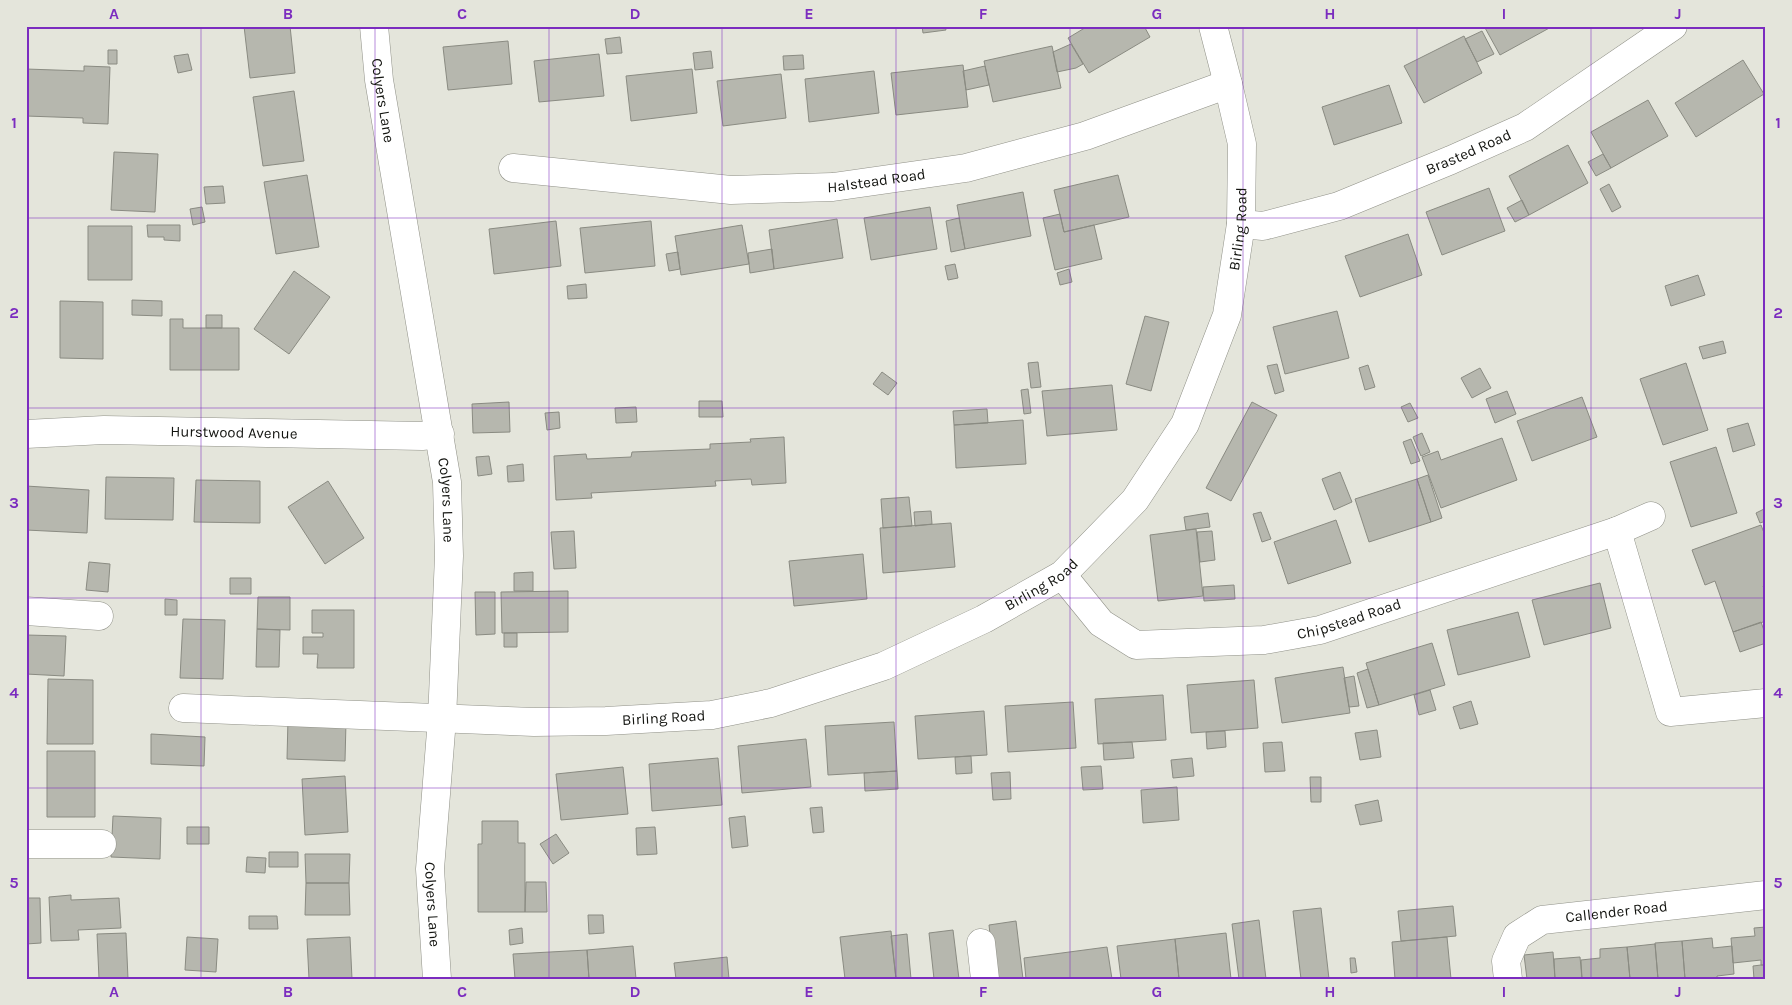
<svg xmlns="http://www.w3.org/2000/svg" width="1792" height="1005" viewBox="0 0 1792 1005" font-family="Karla,sans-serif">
  <rect width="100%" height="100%" fill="#e4e5db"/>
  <!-- building -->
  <path fill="#b6b7ae" stroke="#8a8b82" d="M244,26h46l5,47 -45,5z
    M922,26h23l1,4 -23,3z
    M1088,26h56l6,11 -61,36 -21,-35z
    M1484,26h69l-53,29z
    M1482,31l12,23 -17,8 -12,-23z
    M1464,36l18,37 -58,30 -20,-37z
    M620,37l2,16 -15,1 -2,-15z
    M508,41l4,43 -64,6 -5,-43z
    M1071,44l12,20 -7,4 -19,4 -4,-20z
    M1052,46l9,42 -68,14 -9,-41z
    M108,50h9v14h-9z
    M711,51l2,17 -18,2 -2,-17z
    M188,54l4,16 -14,3 -4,-17z
    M599,54l5,42 -65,6 -5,-41z
    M803,55l1,14 -20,1 -1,-14z
    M1743,60l21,34 -68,43 -21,-34z
    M963,65l5,42 -72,8 -5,-42z
    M84,66l26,1 -2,57 -25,-1v-5l-57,-2v-47l58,2z
    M985,66l4,19 -23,5 -3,-19z
    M692,69l5,44 -66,8 -5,-45z
    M874,71l5,42 -70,9 -4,-43z
    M781,74l5,44 -63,8 -6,-45z
    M1389,85l13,38 -68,22 -12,-38z
    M294,91l10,70 -41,5 -10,-69z
    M1648,100l20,36 -57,32 -20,-36z
    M1568,145l20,38 -59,32 -20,-39z
    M114,152l44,2 -3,58 -44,-2z
    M1603,154l8,14 -15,8 -8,-14z
    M307,175l12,72 -43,7 -12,-72z
    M1118,175l11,42 -65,15 -10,-42z
    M1609,184l12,23 -9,5 -12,-23z
    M223,186l2,17 -19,1 -2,-17z
    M1489,188l16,43 -63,24 -16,-43z
    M1023,192l8,44 -66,13 -8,-44z
    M1522,200l7,15 -14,7 -8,-14z
    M202,207l3,15 -12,3 -3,-16z
    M930,207l7,42 -66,11 -7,-42z
    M1060,214l4,18 30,-7 8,34 -47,11 -12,-52z
    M959,218l6,31 -14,3 -5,-31z
    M837,219l6,39 -69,11 -5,-39z
    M556,221l5,45 -67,8 -5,-45z
    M651,221l4,45 -70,7 -5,-45z
    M147,225h33v16l-16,-1v-3h-16z
    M742,225l7,39 -68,11 -6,-39z
    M88,226h44v54h-44z
    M1408,234l14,41 -62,22 -15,-41z
    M772,249l2,20 -24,4 -2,-20z
    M678,252l2,17 -11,2 -3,-17z
    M955,264l3,14 -10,2 -3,-14z
    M1069,269l3,13 -12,3 -3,-12z
    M294,271l36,26 -41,57 -35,-25z
    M1698,275l7,20 -34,11 -6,-20z
    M586,284l1,14 -19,1 -1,-13z
    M132,300l30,1v15l-30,-1z
    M60,301l43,1v57l-43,-1z
    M1337,311l12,47 -64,16 -12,-47z
    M206,315h16v13h-16z
    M1145,316l24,6 -18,69 -25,-7z
    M170,319h13v9h56v42h-69z
    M1723,341l3,12 -23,6 -4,-12z
    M1038,362l3,25 -10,1 -3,-25z
    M1686,363l22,67 -45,15 -23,-66z
    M1277,364l7,27 -9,3 -8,-28z
    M1368,365l7,22 -10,3 -6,-22z
    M1480,368l11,20 -19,10 -11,-20z
    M882,372l15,11 -9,12 -15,-11z
    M1112,385l5,45 -70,6 -5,-45z
    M1028,389l3,24 -7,1 -3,-24z
    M1507,391l9,23 -21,9 -9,-24z
    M1582,397l15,40 -65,24 -15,-40z
    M699,401h23l1,16h-24z
    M509,402l1,30 -37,1 -1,-29z
    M1252,402l25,13 -46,86 -25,-13z
    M1410,403l8,15 -10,4 -7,-15z
    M636,407l1,15 -21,1 -1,-15z
    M987,409l1,14 -34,2 -1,-14z
    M559,412l1,16 -13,2 -2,-17z
    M1023,420l3,44 -70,4 -2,-43z
    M1748,423l7,22 -22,7 -6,-23z
    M1422,433l8,19 -9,4 -8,-19z
    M784,437l2,46 -34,2 -1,-6 -36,2 1,5 -125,7 1,5 -36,2 -2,-44 32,-2 1,5 44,-2 1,-5 78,-3v-5l41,-2 -1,-3z
    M1502,438l15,42 -76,28 -19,-51 16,-6 3,9z
    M1411,439l9,22 -9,3 -8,-22z
    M1716,447l21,66 -46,14 -21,-65z
    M489,456l3,18 -14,2 -2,-19z
    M523,464l1,17 -16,1 -1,-16z
    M1340,472l12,30 -18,8 -12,-31z
    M1428,475l14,43 -11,4 -14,-43z
    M106,477l68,1 -1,42 -68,-1z
    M1417,479l14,43 -62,20 -14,-43z
    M196,480l64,1v42l-66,-1z
    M328,481l36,57 -39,26 -37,-57z
    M26,486l63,4 -2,43 -61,-3z
    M909,497l3,29 -29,2 -2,-29z
    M1766,508v13l-6,2 -4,-10z
    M931,511l1,13 -17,2 -1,-14z
    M1261,512l10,27 -9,3 -9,-28z
    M1208,513l2,14 -24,3 -2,-13z
    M1336,520l15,43 -63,21 -14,-42z
    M951,523l4,44 -72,6 -3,-45z
    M1761,525l5,13v47l-3,1 3,7v28l-33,11 -18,-51 -10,4 -13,-35z
    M1196,529l7,67 -45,5 -8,-66z
    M574,531l2,37 -22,1 -3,-37z
    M1212,531l3,29 -15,2 -3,-30z
    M863,554l4,45 -73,7 -5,-45z
    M89,562l21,2 -2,28 -22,-2z
    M533,572v19h-19v-18z
    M230,578h21v16h-21z
    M1600,583l11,45 -67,17 -12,-45z
    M1234,585l1,14 -31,2 -1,-14z
    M568,591v41l-66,1 -1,-41z
    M475,592h20v42l-19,1z
    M258,597h32v33l-33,-1z
    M165,599l12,1v15h-12z
    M312,610h42v58h-37l1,-14h-15v-17h20v-4h-11z
    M1518,612l12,45 -72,18 -11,-45z
    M183,619l42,1 -2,59 -43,-1z
    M1761,622l5,14v7l-26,9 -7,-20z
    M257,629l23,1 -1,37h-23z
    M504,633h13v14h-13z
    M26,635l40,1 -2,40 -38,-2z
    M1432,643l13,42 -66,20 -13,-42z
    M1343,667l7,46 -68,10 -7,-45z
    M1368,669l11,36 -12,3 -10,-35z
    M1354,676l5,30 -10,1 -5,-29z
    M48,679l45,1v64h-46z
    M1254,680l4,48 -67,5 -4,-48z
    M1430,690l6,20 -17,5 -5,-20z
    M1163,695l3,45 -68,4 -3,-45z
    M1471,701l7,23 -18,5 -7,-22z
    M1073,702l3,46 -68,4 -3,-46z
    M984,711l3,44 -69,4 -3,-43z
    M288,719l58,3 -1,39 -58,-2z
    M894,722l3,49 -69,4 -3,-49z
    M1377,730l4,27 -21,3 -5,-27z
    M1225,731l1,16 -19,2 -1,-17z
    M151,734l54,3 -1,29 -53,-2z
    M806,739l5,48 -69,6 -4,-47z
    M1132,742l2,16 -30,2 -1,-17z
    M1282,742l3,29 -20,1 -2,-29z
    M47,751h48v66h-48z
    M971,756l1,17 -16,1 -1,-17z
    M718,758l4,47 -70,6 -3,-47z
    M1192,758l2,18 -21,2 -2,-18z
    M1101,766l2,23 -20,1 -2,-23z
    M623,767l5,47 -67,6 -5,-46z
    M897,771l1,18 -33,2 -1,-18z
    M1010,772l1,27 -18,1 -2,-27z
    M345,776l3,56 -43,3 -3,-56z
    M1310,777h11v25h-10z
    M1177,787l2,33 -36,3 -2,-33z
    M1378,800l4,21 -22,4 -5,-20z
    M822,807l2,25 -11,1 -3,-25z
    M113,816l48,2 -1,41 -49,-2z
    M745,816l3,30 -16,2 -3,-30z
    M482,821h36v22h7v69h-47v-68h4z
    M187,827h22v17h-22z
    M655,827l2,27 -20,1 -1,-27z
    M556,834l13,19 -16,11 -13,-20z
    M269,852h29v15h-29z
    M305,854h45l-1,29h-43z
    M247,857l19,1 -1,15 -19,-1z
    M526,882h20l1,30h-22z
    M306,883h43l1,32h-45z
    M71,895v5l48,-2 2,30 -43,2 1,10 -28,1 -2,-44z
    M26,898h14l1,45 -15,1z
    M1453,906l3,30 -55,5 -3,-30z
    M1321,908l8,71h-28l-8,-68z
    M588,915h15l1,18 -15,1z
    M249,916h28l1,13h-29z
    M1259,920l7,59h-27l-7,-55z
    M1016,921l7,58h-28l-6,-54z
    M1766,927v38h-5v-5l-28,3 -2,-25 24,-2 -1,-8z
    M522,928l1,15 -13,2 -1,-15z
    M953,930l6,49h-25l-5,-46z
    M891,931l5,48h-51l-5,-42z
    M126,933l2,46h-29l-2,-45z
    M1226,933l5,46h-52l-4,-40z
    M907,934l4,45h-15l-5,-43z
    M187,937l31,2 -2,33 -31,-2z
    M350,937l2,42h-43l-2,-40z
    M1447,937l4,42h-56l-3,-37z
    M1712,938l1,10 19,-2 2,28 -17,2v3h-32l-3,-38z
    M1175,939l4,40h-58l-4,-33z
    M1682,941l3,38h-27l-3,-36z
    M1655,944l3,35h-28l-3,-32z
    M633,946l3,33h-47l-2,-29z
    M1107,947l5,32h-86l-2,-21z
    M1627,947l3,32h-48l-1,-19 19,-2v-9z
    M587,950l2,29h-74l-2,-25z
    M1553,952l2,27h-28l-3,-24z
    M727,957l2,22h-53l-2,-16z
    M1580,957l2,22h-27l-1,-20z
    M1350,958h5l2,14 -6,1z
    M1761,965h5v14h-12l-1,-13z"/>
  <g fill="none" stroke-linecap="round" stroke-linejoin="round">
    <defs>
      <g id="minor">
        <path id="s1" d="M374,26l5,54 68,402 2,74 -7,163 -12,150 7,110"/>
        <path id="s2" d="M513,168l218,22 102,-3 133,-19 119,-32 143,-52"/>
        <path id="s3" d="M1241,224l22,2 76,-20 112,-46 74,-33 148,-101"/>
        <path id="s4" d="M26,434l78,-4 318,6 18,-2"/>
        <path d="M1617,531l53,181 96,-9"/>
        <path id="s5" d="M1062,575l39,48 35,22 128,-5 56,-10 297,-99 34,-15"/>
        <path d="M26,611l73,5"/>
        <path id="s6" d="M183,708l351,14 72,-1 106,-6 59,-12 113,-37 100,-47 78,-44 73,-75 50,-76 42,-109 14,-91 1,-80 -14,-60 -15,-58"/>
        <path d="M26,844h76"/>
        <path d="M981,943l4,36"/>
        <path id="s7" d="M1508,979l-2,-18 11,-25 25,-16 224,-25"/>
      </g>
    </defs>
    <!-- minor casing -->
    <use href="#minor" stroke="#909188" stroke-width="29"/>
    <!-- minor -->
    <use href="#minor" stroke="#fff" stroke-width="28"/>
  </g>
  <!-- grid -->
  <path fill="none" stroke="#7b2cbf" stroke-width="1" stroke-opacity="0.55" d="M201,26v953M375,26v953M549,26v953M722,26v953M896,26v953M1070,26v953M1243,26v953M1417,26v953M1591,26v953M26,218h1740M26,408h1740M26,598h1740M26,788h1740"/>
  <g text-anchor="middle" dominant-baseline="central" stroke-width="4" stroke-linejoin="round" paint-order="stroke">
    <!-- street labels -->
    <g font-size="15" fill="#12130f" stroke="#e4e5db">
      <text stroke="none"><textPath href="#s1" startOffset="75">Colyers Lane</textPath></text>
      <text stroke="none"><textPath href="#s3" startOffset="241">Brasted Road</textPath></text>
      <text stroke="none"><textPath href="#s2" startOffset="365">Halstead Road</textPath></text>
      <text stroke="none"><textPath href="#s6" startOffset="1308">Birling Road</textPath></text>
      <text stroke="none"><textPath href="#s4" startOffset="208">Hurstwood Avenue</textPath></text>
      <text stroke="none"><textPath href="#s1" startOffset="480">Colyers Lane</textPath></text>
      <text stroke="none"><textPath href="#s6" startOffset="886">Birling Road</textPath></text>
      <text stroke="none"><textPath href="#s5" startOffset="319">Chipstead Road</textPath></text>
      <text stroke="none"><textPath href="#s6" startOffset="481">Birling Road</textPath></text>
      <text stroke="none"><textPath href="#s1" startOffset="885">Colyers Lane</textPath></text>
      <text stroke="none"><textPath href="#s7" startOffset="150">Callender Road</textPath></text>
    </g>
  </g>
  <!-- border -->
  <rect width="1792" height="1005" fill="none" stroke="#e4e5db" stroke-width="55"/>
  <rect x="28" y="28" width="1736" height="950" fill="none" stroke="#7b2cbf" stroke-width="2"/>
  <g font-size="16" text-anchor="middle" font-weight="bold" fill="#7b2cbf">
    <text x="114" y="19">A</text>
    <text x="288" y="19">B</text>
    <text x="462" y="19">C</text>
    <text x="635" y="19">D</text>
    <text x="809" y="19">E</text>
    <text x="983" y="19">F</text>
    <text x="1157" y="19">G</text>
    <text x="1330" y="19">H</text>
    <text x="1504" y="19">I</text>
    <text x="1678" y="19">J</text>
    <text x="14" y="128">1</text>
    <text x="1778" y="128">1</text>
    <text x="14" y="318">2</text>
    <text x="1778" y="318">2</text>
    <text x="14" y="508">3</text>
    <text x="1778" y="508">3</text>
    <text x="14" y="698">4</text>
    <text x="1778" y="698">4</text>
    <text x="14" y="888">5</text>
    <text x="1778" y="888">5</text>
    <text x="114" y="997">A</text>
    <text x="288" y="997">B</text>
    <text x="462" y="997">C</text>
    <text x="635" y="997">D</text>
    <text x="809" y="997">E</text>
    <text x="983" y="997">F</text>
    <text x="1157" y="997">G</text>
    <text x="1330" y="997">H</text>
    <text x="1504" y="997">I</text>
    <text x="1678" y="997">J</text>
  </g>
</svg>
